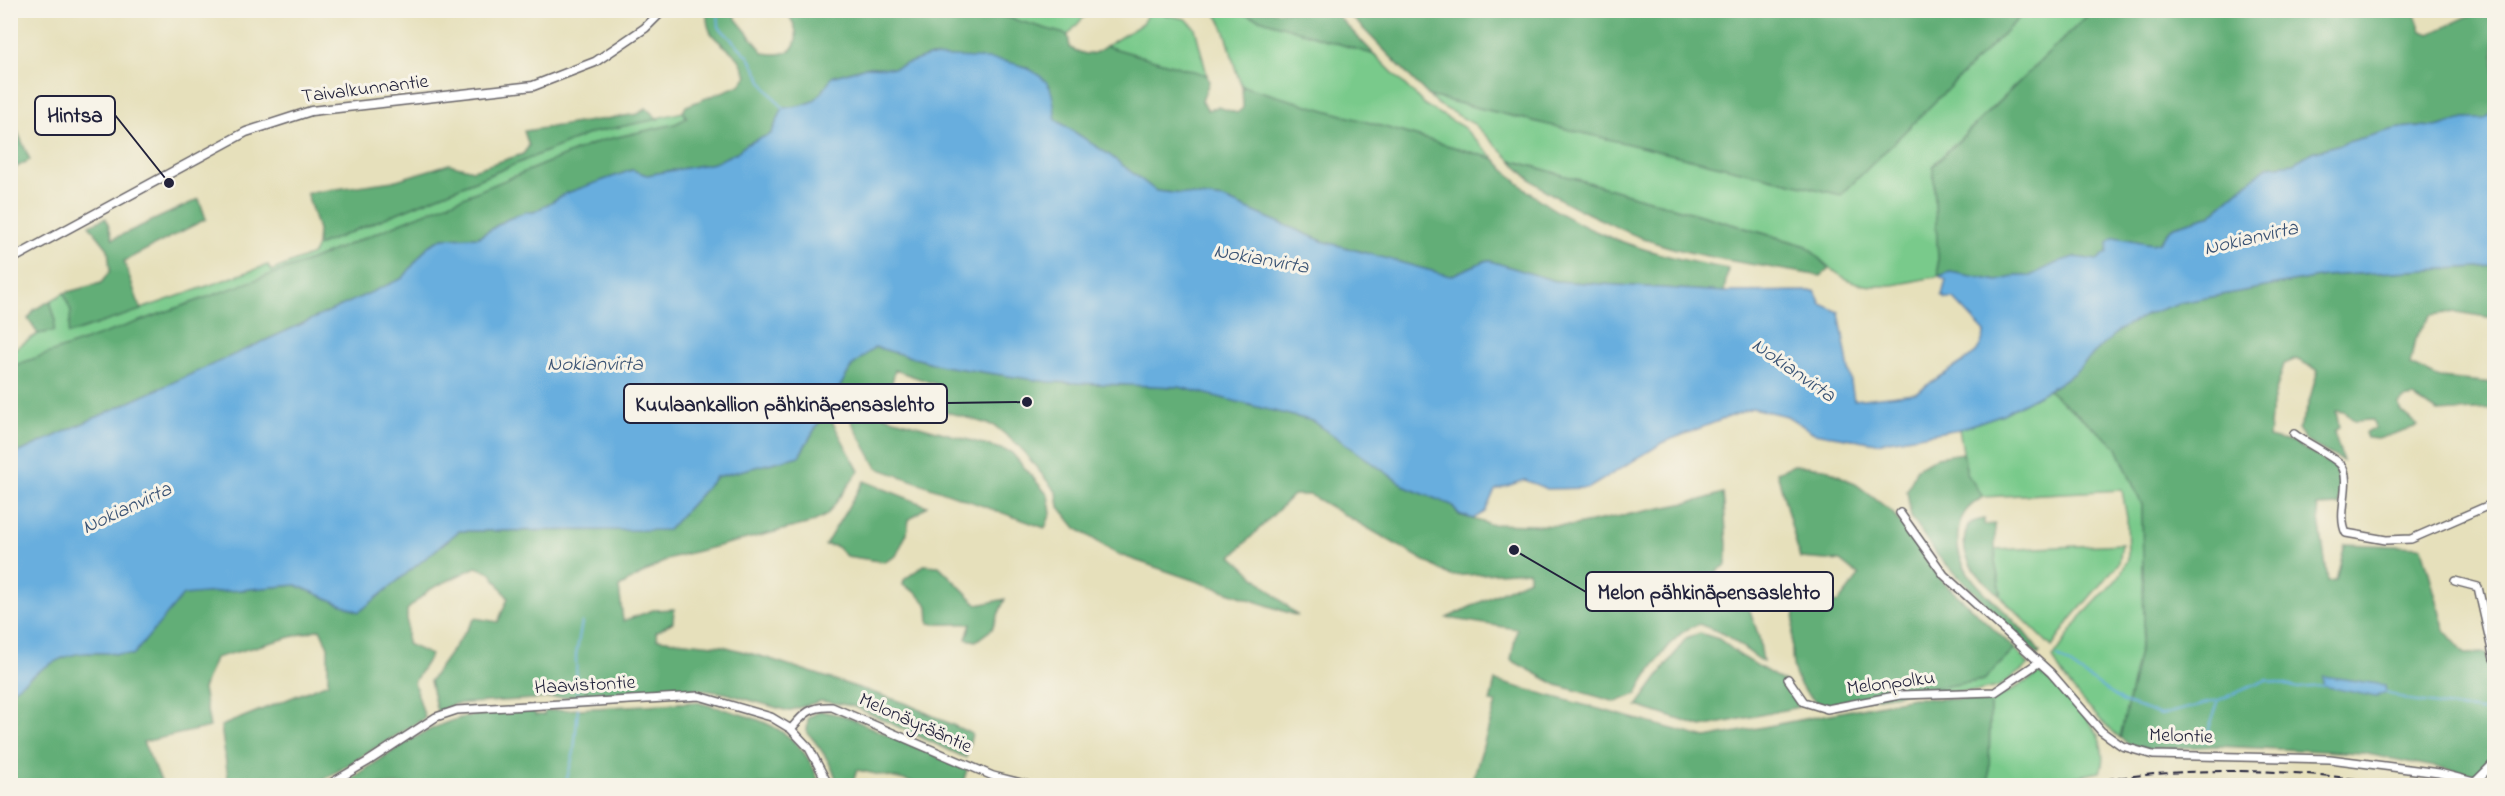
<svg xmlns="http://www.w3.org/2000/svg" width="2505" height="796" viewBox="0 0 2505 796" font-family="'Indie Flower',sans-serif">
  <rect width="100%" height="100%" fill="#f7f3e8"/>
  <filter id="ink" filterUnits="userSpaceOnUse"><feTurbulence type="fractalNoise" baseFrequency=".0167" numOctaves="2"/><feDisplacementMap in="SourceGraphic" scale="12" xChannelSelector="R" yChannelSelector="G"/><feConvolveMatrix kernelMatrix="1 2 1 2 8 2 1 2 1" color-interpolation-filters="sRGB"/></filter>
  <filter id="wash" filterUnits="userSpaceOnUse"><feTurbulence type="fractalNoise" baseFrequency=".008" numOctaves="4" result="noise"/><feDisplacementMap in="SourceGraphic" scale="24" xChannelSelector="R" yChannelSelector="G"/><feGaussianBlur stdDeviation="1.35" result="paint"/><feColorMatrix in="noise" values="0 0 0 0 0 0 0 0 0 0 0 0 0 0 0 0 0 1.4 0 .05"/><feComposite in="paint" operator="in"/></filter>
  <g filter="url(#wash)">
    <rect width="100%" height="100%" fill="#e6e0bb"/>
    <!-- green -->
    <path fill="#79ca8b" stroke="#4e7663" stroke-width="1.5" d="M984,11l105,-1v1l-21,24z
      M1149,11h9l8,4 20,4 9,9 12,47 -101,-29 36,-22z
      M1214,11h20l141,44 50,50 38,22 32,32 -253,-73c-13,-27 -10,-50 -28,-75z
      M2026,11h66l-159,154 6,111c-63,13 -84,22 -132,-30l-296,-86 -37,-36 -37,-20 -8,-8 412,99z
      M683,112l4,6 -12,6 -75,17 -294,121 -295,105v-16l27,-17 16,-3 1,-13 -5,-17 14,-8 7,18 -2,23 199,-69 3,6 42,-17 4,-8 274,-113z
      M2048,390l68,56 26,59 2,124 -24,109c-25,-22 -52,-49 -67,-80l28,-41 39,-41 8,-17 -1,-41 -5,-28 -139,7 -16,-23 -8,-45 44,-15z
      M2122,544l-3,19 -48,56 -19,28 -54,-53 3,-2 -6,-30 1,-12z
      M2015,649l14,16 -31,22 -20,4h-67l73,-11z
      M2039,674c12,3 46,41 54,53 8,11 13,32 7,45l-69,13 -60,1 18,-2 1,-84 17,-7z"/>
    <!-- forest -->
    <path fill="#62ae77" stroke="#426859" stroke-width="1.5" d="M707,11h26l3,8 28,34c35,6 40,-17 22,-42h198l84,24 2,13c17,8 21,9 36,-2l101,29 2,7 -7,19 6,9 10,-3 19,6 6,-5 -1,-22 253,73c56,67 149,95 233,110l-4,23 -169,-11 -68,-21 -37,16 -128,-35 -98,-42 -68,-8 -48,-37 -52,-34 -7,-35 -22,-18 -31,-6 -67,-5 -35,12 -28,-1 -34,10c-15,26 -20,28 -49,31l-12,26 -24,10 -10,8 -23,11 -67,12 -15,-5 -65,23 -33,19h-9l-19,8 -28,17 -35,1 -15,8 -25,32 -392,178 -1,-89 296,-105 294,-121 75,-17 12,-6 -4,-6 3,-6 54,-21 7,-9c-3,-6 -5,-13 -9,-18 -17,-18 -33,-19 -31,-47z
      M1234,11h99l42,44z
      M1346,11h680l-185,184 -412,-99z
      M2092,11h322l7,20 9,3 49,-23h15v101l-10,8 -19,-1 -29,8 -19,-1 -22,3 -83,23 -18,11 -26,3 -59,50 -35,10 -15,16 -7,2 -37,-7 -8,15 -10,8 -23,-3 -44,19h-14l-18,5 -48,-9 -11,4 -6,-110z
      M646,108l12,11 -67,14 -274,113 1,-16 -11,-37 86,-12 56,-17 24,6 50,-16 6,-8 -5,-15 114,-17z
      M11,117l19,43 -19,10h-1z
      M1511,160l296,86 22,23 -8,7c-54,-10 -112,-16 -165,-33 -23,-7 -45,-19 -67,-29 -29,-14 -58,-29 -78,-54z
      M199,199l7,20 -82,42 17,49 -73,24 3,-23 -7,-18 37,-10 9,-12 -2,-22 -19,-24 17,-7 7,21z
      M2494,266v58l-1,-6 -37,-6 -25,3 -16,24 -5,26 30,13 54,5v26l-57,3 -23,-15 -10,2 -5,5 1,6 18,16 -40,13 -11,-1 -2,-5 10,-5 -2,-8 -18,1 -11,-9 -8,-1 3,16 -5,5 9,29 -36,-19 -9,-13 8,-17 12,-42 -22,-11 -12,5 -12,41 -3,32 25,6 41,24 5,15 -1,23 -22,1 11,75 8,-1 9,-36 77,3 23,84 20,23 21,-1 8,40v66l-17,16 -115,-22 -145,-7 -68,3 -20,-5 -9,-6 24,-109 -2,-124 -26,-59 -68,-56 26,-17 45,-43 29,-17 31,-10 145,-27z
      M50,301l5,17 -1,13 -16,3 -10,-15 7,-10z
      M875,347l68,19 106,16 130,5 134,34 95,67 44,17 7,10 30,9 82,2 130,-26 22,-7 4,51 -1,21 -10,7 5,25 25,2 13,38 4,25 -39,-28 -25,-10c-4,3 -9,3 -13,6 -14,8 -43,49 -49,64l-21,8 -59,-17 -46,-25 6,-31 -70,-11 82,-39v-8l-78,5 -141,-81h-17l-61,61 66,60 -181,-62 -41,-26 -17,-21 -2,-14 -38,-47 -24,-20 -52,-15 -2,-25 -46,-16 -11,46 127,36 37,43 3,18 -6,15 -168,-60 -41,-75 16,-27z
      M826,410l33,61 -32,44 -16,8 -141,35 -51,29 4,34 30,-11 21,-1 -1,13 -17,10 1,7 66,7 44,12 138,45 67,31 -6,24 -113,-52 -32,-5 -33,10 -63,-18 -32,-4 -239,15 -17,8 -7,-31 45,-63 23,4 10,-24 -17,-25 -15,-6 -47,23 -22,20v34l24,11 -17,27 11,36 -110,67h-86l-8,-59 107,-43v-36l-8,-18 -105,29 -12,31 7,38 -67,15 20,43h-152l-1,-94c22,-15 47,-37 75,-38 16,-1 32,1 48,2l49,-60 114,-10 63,27 100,-81 209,-1 48,-53 83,-21z
      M1963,453l4,21 16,23c-15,9 -23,18 -25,36 -5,41 34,63 58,90 9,9 16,19 24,29l-2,3 -100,-99 -27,-39 -4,-26 10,-23 20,-11z
      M1794,465l31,3 32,17 35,27 49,68 74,69 -31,31 -160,26c-45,-22 -31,-69 -27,-111l41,8 21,-27 -19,-15 -40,-3 -23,-86z
      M864,481l63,25 -18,14 -2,13 -11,23 -11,6 -39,-6 -10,-10 -11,-1z
      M1984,519v6l11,-1v38l6,31 -3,1c-17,-16 -38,-32 -33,-59 2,-12 7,-14 19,-16z
      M924,565l15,1 39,39 27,-6 -13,30 -16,12 -10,-2 5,-15c-14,-1 -29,2 -42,-1l-1,-17 -11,-13 -14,-8 1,-5z
      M1700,633l19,6 22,17 44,26 14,25 -97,20 -65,-21 49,-68z
      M1495,681l211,57 207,-40 77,2 -1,84 -518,2 25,-83 -6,-1z
      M696,702c55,15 105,21 124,83h-478c38,-24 78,-57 122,-68 23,-5 47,-6 70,-6l1,4h9l1,-4z
      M820,711l25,5 122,54 -5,15 -39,-1 -66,-14 -5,15h-14c-5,-20 -17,-37 -31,-53l1,-14z"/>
    <!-- water -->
    <path fill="#67aede" stroke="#44688c" stroke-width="1.5" d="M929,56c36,3 95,-3 119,28 6,8 6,27 8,36l52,34 48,37 68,8 98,42 128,35 37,-16 68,21 169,11 91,-1 6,13 18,8 15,88 61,-7 60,-39 6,-10 4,-12 -31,-33h-8l-4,-4 4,-15 -7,-4 11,-4 48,9 18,-5h14l31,-15 13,-4 23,3 10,-8 1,-10 7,-5 37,7 7,-2 15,-16 35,-10 59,-50 26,-3 18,-11 83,-23 22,-3 19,1 29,-8h19l10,-7v154l-170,10 -145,27 -31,11 -29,16 -45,43 -26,17 -45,24 -44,15 -82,14 -63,-10 -27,-17 -35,-8 -88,34 -75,46 -42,1 -22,-9 -30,10 -10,22 -12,7 -14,-5 -7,-9 -44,-17 -95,-67 -134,-34 -130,-5 -106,-16 -68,-19 -23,19 -53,90 -83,21 -48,53 -209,1 -100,81 -63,-27 -113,10 -50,60c-16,-1 -32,-3 -48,-2 -28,1 -53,23 -74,38v-235l392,-178 25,-32 15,-8 36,-1 27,-17 19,-8h9l33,-19 65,-23 15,5 67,-12 23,-11 10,-8 24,-10 12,-26c29,-3 34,-5 49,-31l34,-10 28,1z
      M2323,676l62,9 1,7 -10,5 -53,-11z"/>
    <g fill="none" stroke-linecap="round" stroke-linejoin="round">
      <!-- stream -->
      <path stroke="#67aede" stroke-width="2" d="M718,10l1,17 30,30 17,31 17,20
        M2057,656l66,46 38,13 58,-15
        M2386,692l24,9 84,12
        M577,702l-1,-47 6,-33
        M2204,742l15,-42 47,-20 32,8 25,-2
        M565,786l9,-34 4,-44"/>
    </g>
  </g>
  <g filter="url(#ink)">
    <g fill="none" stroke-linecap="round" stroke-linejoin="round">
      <defs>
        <path id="minor" d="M2294,434c10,8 41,23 47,31 12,16 -5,48 5,68l40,7 25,-1 83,-36
          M1900,513l44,62 107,98 50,58 21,15 31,9 177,4 109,14 50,13
          M2455,581l23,6 16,72
          M1788,679l16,23 23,7 73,-14 95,-3 43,-29
          M791,729c13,-16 20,-23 41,-22l161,69 40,10
          M2475,782l19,-19
          M326,786l41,-24 69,-45 21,-7 242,-14 72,21 20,12 18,19 20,38"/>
        <path id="tertiary" d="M10,260l236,-128 65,-21 222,-25 62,-24 50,-34 18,-18"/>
      </defs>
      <!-- minor casing -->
      <use href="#minor" stroke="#676468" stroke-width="10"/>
      <!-- tertiary casing -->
      <use href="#tertiary" stroke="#676468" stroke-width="11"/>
      <!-- minor -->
      <use href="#minor" stroke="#fff" stroke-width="7"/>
      <!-- tertiary -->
      <use href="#tertiary" stroke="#fff" stroke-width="8"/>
      <!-- rail -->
      <path stroke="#22223b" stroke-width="2" stroke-dasharray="9 4.5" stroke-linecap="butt" d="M2065,786c105,-20 229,-20 334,0"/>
    </g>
  </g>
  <g text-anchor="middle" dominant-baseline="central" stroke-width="6" stroke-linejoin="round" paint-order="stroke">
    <!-- street labels -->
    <g font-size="20" fill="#22223b" stroke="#f7f3e8">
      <text transform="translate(365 90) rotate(-7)">Taivalkunnantie</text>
      <text transform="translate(1891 684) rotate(-7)">Melonpolku</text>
      <text transform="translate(585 686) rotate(-3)">Haavistontie</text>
      <text transform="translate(915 724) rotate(24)">Melonäyrääntie</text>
      <text transform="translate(2181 737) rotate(2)">Melontie</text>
    </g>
    <!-- water labels -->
    <g font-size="21" font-style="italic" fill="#3a5374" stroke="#f7f3e8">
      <text transform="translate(2251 239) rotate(-13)">Nokianvirta</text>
      <text transform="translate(1261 260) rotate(10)">Nokianvirta</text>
      <text x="595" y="365">Nokianvirta</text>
      <text transform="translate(1793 371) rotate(35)">Nokianvirta</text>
      <text transform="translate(127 509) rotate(-25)">Nokianvirta</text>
    </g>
  </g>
  <!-- callouts -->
  <path fill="none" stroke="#22223b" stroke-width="2" d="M169 183L115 115M1027 402L947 403M1514 550L1586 592"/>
  <g fill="#22223b" stroke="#f7f3e8" stroke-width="2">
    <circle cx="169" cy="183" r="6"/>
    <circle cx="1027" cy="402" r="6"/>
    <circle cx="1514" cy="550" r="6"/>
  </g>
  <g fill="#f7f3e8" stroke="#22223b" stroke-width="2">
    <rect x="35" y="96" width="80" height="39" rx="6"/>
    <rect x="624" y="384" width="323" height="39" rx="6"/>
    <rect x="1586" y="572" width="247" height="39" rx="6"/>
  </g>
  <g font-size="21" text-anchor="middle" font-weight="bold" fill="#22223b">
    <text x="75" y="122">Hintsa</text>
    <text x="785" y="411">Kuulaankallion pähkinäpensaslehto</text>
    <text x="1709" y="599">Melon pähkinäpensaslehto</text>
  </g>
  <!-- margin -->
  <rect width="2505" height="796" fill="none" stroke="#f7f3e8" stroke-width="36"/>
</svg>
